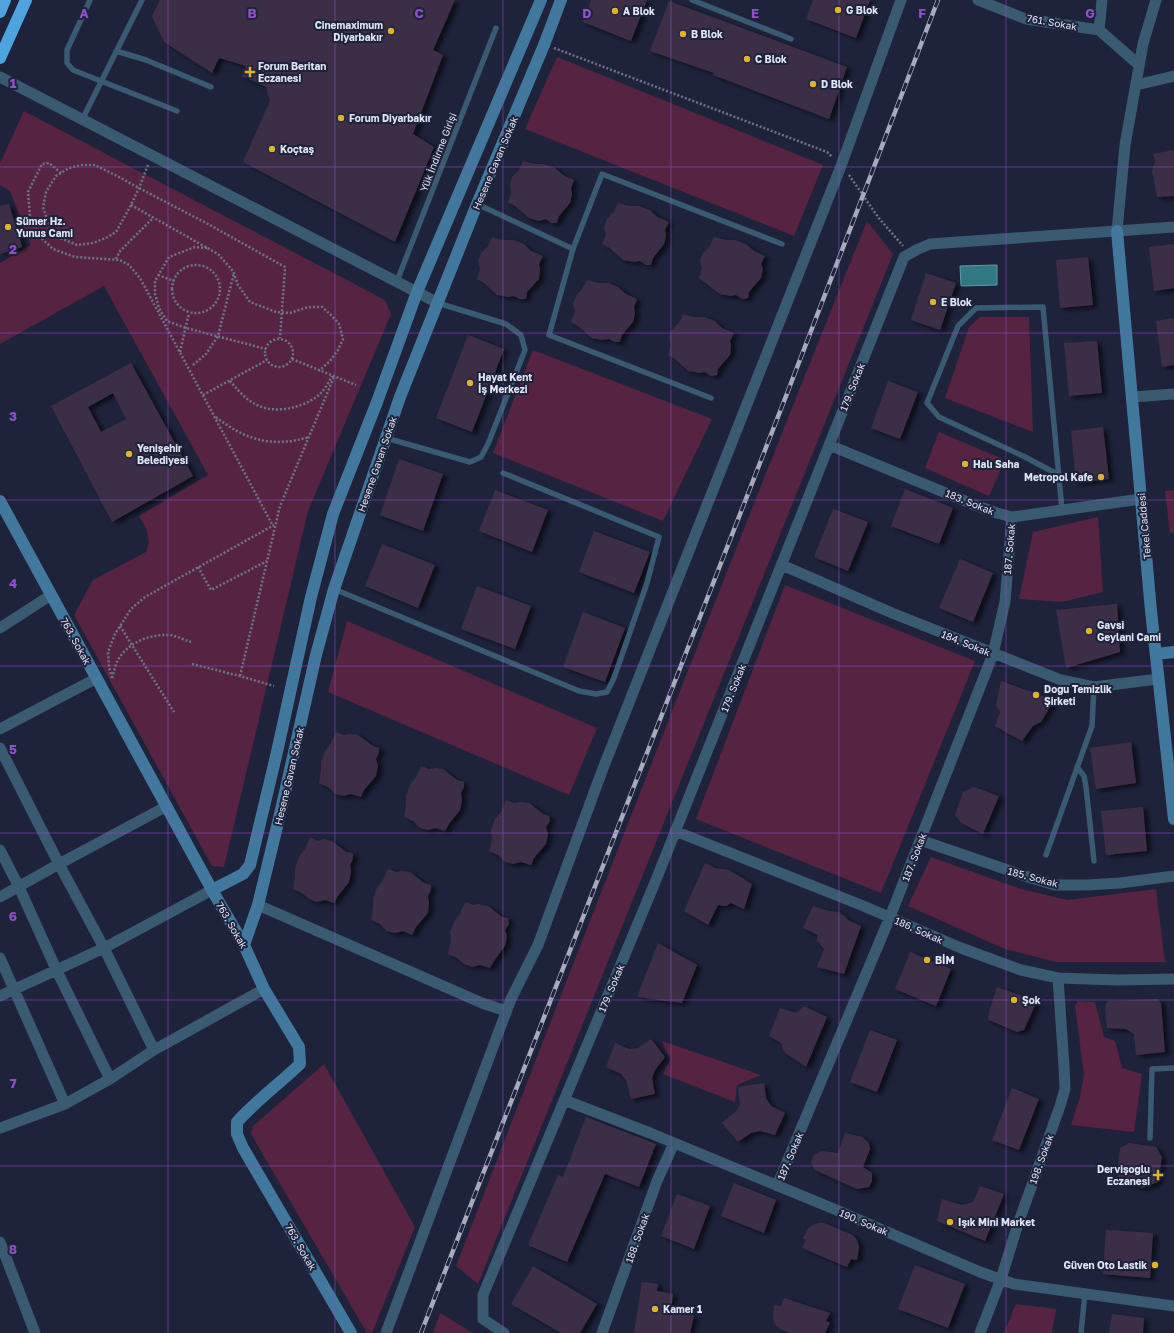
<svg xmlns="http://www.w3.org/2000/svg" width="1174" height="1333" viewBox="0 0 1174 1333" font-family="'Golos Text',sans-serif">
  <defs>
    <filter id="shadow"><feDropShadow dx="4.5" dy="2.5" stdDeviation="2" flood-color="#0009"/></filter>
  </defs>
  <rect width="100%" height="100%" fill="#1e223b"/>
  <!-- green -->
  <path fill="#562442" d="M557,57l266,108 -29,71 -269,-107z
    M24,111l361,189 6,14 -83,197 -84,356 -12,-1 -138,-251 19,-35 53,-28 3,-10 -3,-14 -7,-12 69,-41 -104,-189 -104,58v-81l31,-18 -21,-54 -10,-6v-22z
    M867,221l26,33 -415,1030 -22,-18c135,-349 271,-698 411,-1045z
    M980,317h49l4,115 -88,-34 24,-71z
    M533,350l179,69 -49,102 -170,-68z
    M939,432l66,28 -16,36 -64,-28z
    M1174,490v43h-4l-5,-42z
    M1098,517l5,75 -41,10 -43,-3 14,-67z
    M785,585l190,76 -94,232 -185,-74z
    M347,621l250,107 -28,67 -241,-103z
    M931,857l90,32 46,11 89,-11 9,73h-109l-51,-13 -97,-43z
    M1078,1001l17,1 9,35 11,4 7,27 20,6 -8,58 -63,-7 9,-28 4,-22 -9,-69z
    M662,1041l99,34 -24,10 -2,17 -72,-28 7,-14z
    M324,1064l91,163 -43,106h-5l-116,-199 2,-8z
    M1016,1304l40,5 -4,24h-48z
    M440,1313l33,20h-40z"/>
  <!-- water -->
  <path fill="#317982" stroke="#6699a5" d="M997,265v20l-36,1 -1,-20z"/>
  <!-- building -->
  <path fill="#3d2f47" fill-rule="evenodd" filter="url(#shadow)" d="M160,0h295l-22,50 10,5 -30,79 21,13 -39,95 -152,-80 27,-61 -4,-14 -24,-11 4,-10 -27,-8 -7,15 -48,-31 -12,-26z
    M591,0h56l-16,41 -48,-19z
    M813,0h57l-14,38 -50,-19z
    M669,1l178,66 -18,52 -116,-44 1,-2 -64,-22z
    M1174,150v46l-17,1 -5,-26 3,-10 -2,-7z
    M523,161l13,3h8l11,4 8,7 11,5 -3,8 1,6 -2,9 -11,13 -2,7h-6l-5,-4 -7,2 -10,-3 -14,-12 -7,-4 3,-9 -1,-8 2,-8 7,-7z
    M618,203l12,3h9l11,4 7,7 12,5 -4,8 1,6 -2,8 -11,14 -2,7h-5l-6,-4 -6,1 -11,-2 -13,-12 -8,-4 4,-9 -2,-8 3,-8 7,-7z
    M9,204l13,43 -22,7v-48z
    M492,237l12,3h9l11,4 7,7 12,5 -4,8 1,6 -1,9 -12,13 -1,7h-6l-6,-3 -6,1 -11,-2 -13,-12 -7,-4 3,-10 -2,-8 3,-8 7,-7z
    M714,237l12,3h9l11,4 8,7 11,5 -4,8 2,5 -2,9 -12,14 -1,6 -6,1 -6,-4 -6,1 -10,-2 -21,-16 3,-9 -2,-9 3,-7 7,-7z
    M1174,244v44l-20,3 -5,-44z
    M1088,257l5,48 -33,3 -4,-48z
    M926,273l30,10 -16,47 -29,-10z
    M587,280l12,3h9l10,4 8,7 11,5 -3,8 1,6 -2,9 -11,13 -2,7h-5l-6,-3 -7,1 -10,-2 -14,-12 -7,-4 4,-10 -2,-8 3,-8 6,-7z
    M683,314l12,3h9l11,4 7,7 12,5 -4,8 1,5 -1,9 -12,14 -1,6 -6,1 -6,-4 -6,1 -11,-2 -13,-12 -7,-4 3,-9 -2,-9 3,-7 7,-7z
    M1174,318v47l-12,2 -6,-46z
    M468,335l36,14 -32,83 -36,-14z
    M1097,341l5,52 -33,3 -5,-53z
    M131,363l62,113 -81,46 -61,-116zM113,393l13,26 -25,13 -13,-25z
    M888,381l30,11 -18,47 -29,-11z
    M1103,427l6,52 -33,4 -5,-52z
    M399,459l44,15 -20,57 -43,-16z
    M905,489l48,19 -14,36 -48,-18z
    M495,490l53,20 -16,42 -53,-21z
    M833,509l35,13 -20,49 -34,-14z
    M594,531l56,21 -16,41 -55,-21z
    M382,544l53,21 -17,43 -53,-22z
    M960,559l33,14 -20,49 -34,-14z
    M477,586l54,20 -16,43 -54,-20z
    M1117,604l3,48 -54,16 -10,-58z
    M583,612l42,16 -20,54 -42,-15z
    M1001,681l53,19 -13,22 -8,4 -11,15 -27,-15 5,-14 -4,-7z
    M336,732l8,3 6,-1 8,1 15,11 6,2v5l-3,6 2,7 -2,10 -12,14 -3,7 -10,-3 -8,2 -8,-2 -7,-7 -9,-4 2,-12v-9l4,-11 6,-8z
    M1131,742l5,41 -40,6 -6,-41z
    M421,766l8,3 6,-1 8,1 14,11 7,2v5l-3,6 1,7 -2,10 -11,14 -4,7 -9,-3 -8,2 -8,-2 -7,-7 -9,-4 2,-12v-9l4,-11 6,-8z
    M974,787l25,9 -16,38 -22,-11 -6,-8 8,-23z
    M506,800l8,3 6,-1 9,1 14,11 6,2 1,5 -4,6 2,7 -2,10 -12,14 -3,7 -10,-3 -8,2 -8,-2 -7,-7 -9,-4 3,-12 -1,-9 4,-11 7,-8z
    M1143,807l4,44 -41,4 -5,-44z
    M310,837l8,4 5,-2 9,2 14,11 7,1v6l-3,6 1,6 -2,11 -11,14 -4,7 -9,-3 -8,2 -8,-3 -7,-6 -9,-4 2,-12v-9l4,-11 6,-8z
    M705,863l10,5 14,2 23,14 -8,25 -13,-6 -5,3 -8,-1 -10,20 -24,-14z
    M388,869l8,3 6,-1 8,1 14,11 7,2v5l-3,6 1,7 -1,10 -12,14 -4,8 -9,-4 -8,2 -8,-2 -7,-7 -9,-4 2,-12v-9l4,-11 6,-8z
    M465,902l8,3 6,-1 9,2 14,11 6,1 1,6 -4,6 2,6 -2,10 -11,15 -4,7 -10,-3 -8,2 -8,-3 -7,-6 -9,-4 3,-13 -1,-9 4,-10 6,-8z
    M813,906l16,5 9,1 7,4 3,4 13,6 -17,48 -27,-7 7,-18 -7,-8 1,-6 -15,-7z
    M658,943l39,22 -15,38 -45,-6z
    M910,952l41,17 -15,37 -41,-17z
    M997,987l40,14 -13,29 -7,2 -28,-12 -1,-4z
    M1157,999l4,4 4,49 -29,3 -2,-21 -8,-5 -19,-1 -2,-21 3,-6z
    M804,1006l23,11 -21,50 -22,-15 -3,-9 -12,-7 11,-28 16,5z
    M870,1030l27,10 -20,52 -27,-10z
    M651,1039l14,18 -10,13 -3,8 3,16 -24,5 -5,-19 -5,-6 -15,-7 9,-24 14,6 9,-1z
    M764,1083l2,15 5,8 14,7 -10,22 -15,-4 -9,2 -13,9 -16,-19 15,-13 3,-6 -2,-17z
    M1012,1088l27,11 -20,51 -27,-10z
    M586,1117l70,27 -17,43 -34,-13 -38,88 -39,-17 30,-70 5,2z
    M845,1133l17,4 7,6 1,6 -7,18 9,6v8l-3,6 -12,2 -42,-19 -4,-8 3,-7 8,-4 16,2z
    M1129,1143l27,4 6,10 -4,25 -15,6 -22,-6 -4,-8 3,-26z
    M734,1183l42,17 -12,33 -43,-17z
    M980,1186l24,8 -19,47 -48,-20 5,-22 20,6 11,-3z
    M677,1194l33,12 -16,43 -33,-13z
    M819,1223h5l29,12 4,5 2,7 -2,13 -6,-1 -4,8 -45,-19 4,-8 -3,-2 5,-9 5,-4z
    M1106,1230l47,3 -3,45 -47,-4z
    M915,1265l50,19 -17,44 -50,-19z
    M533,1266l64,38 -17,29h-19l-50,-29z
    M642,1282l16,2 -1,7 16,3 -2,17 23,5 -4,17h-56z
    M784,1298l46,15 -4,8 4,2 -5,10h-35l-10,-4 -5,-4 -2,-7 1,-13 7,1z
    M1112,1314l32,4 -1,15h-34z"/>
  <g fill="none" stroke-linecap="round" stroke-linejoin="round">
    <!-- path -->
    <path stroke="#707489" stroke-width="2.5" stroke-dasharray="2 2" stroke-linecap="butt" d="M554,48l273,104 5,5
      M148,165l-9,23 -9,19 -14,25 -10,6 -13,5 -16,2 -17,-7 -12,-16 -5,-15 3,-15 10,-16 13,-8 13,-3h13l24,12 20,11 69,36 77,43 -5,71
      M61,173l-12,-10 -7,1 -14,28 2,25 8,18 15,14 22,8 45,3 9,5 11,13 133,248
      M849,175l29,42 25,29
      M131,205l87,49 15,17 5,14 12,17 26,10 14,1 18,-6h14l9,8 8,9 4,15 -5,11 -8,11 -11,10
      M207,248l-12,-1 -26,10 -14,24v13l4,14 8,13 19,7 80,21
      M116,259l4,-8 33,-33
      M172 289a24 24 0 1 1 48 0a24 24 0 1 1-48 0Z
      M158,275l16,6
      M265 353a14 14 0 1 1 28 0a14 14 0 1 1-28 0Z
      M180,352l9,-39
      M292,359l64,26
      M193,365l13,-11 12,-18 16,-63
      M230,381c7,8 15,18 25,23 19,11 49,4 65,-10 5,-5 9,-12 12,-18
      M203,395l64,-35
      M216,417c29,23 57,31 93,20
      M198,567l13,23 56,-29
      M120,626l54,86
      M192,664l48,12 34,10
      M240,676l40,-170 54,-129
      M112,678l-3,-11 -1,-15 7,-18 16,-25 14,-12 129,-72
      M112,678c2,-6 3,-13 6,-18 10,-18 32,-26 52,-25 7,1 14,5 21,7"/>
    <!-- lane -->
    <path stroke="#3a5a72" stroke-width="5.5" d="M90,0l-23,50v13l6,7 104,41
      M692,0l99,39
      M116,51l30,9 65,27
      M82,120l60,-120
      M477,204l96,45
      M397,281l99,-253
      M711,398l-162,-63 24,-86 29,-75 180,70
      M386,438l84,24 11,-5 7,-13 37,-94 -4,-15 -15,-11 -68,-21
      M1059,475l-34,-18 -86,-40 -12,-14 31,-77 18,-18 67,-1 19,203
      M334,589l245,102 17,3 11,-2 7,-14 33,-95 12,-46 -156,-64
      M1077,767l7,9 2,11 8,74
      M1046,855l46,-129 2,-39
      M1150,1138l2,-69 22,-1
      M1081,1333l4,-40"/>
    <!-- street -->
    <path stroke="#3a5a72" stroke-width="11" d="M978,0l48,19 73,11 40,35
      M1099,30l3,-30
      M0,77l438,226
      M1136,85l38,-9
      M1117,231l8,-86 18,-101 13,-44
      M1132,397l42,-3
      M829,445l151,62 17,6 15,4 129,-18
      M782,565l110,48 169,67 33,7 64,-8
      M0,628l51,-33
      M0,729l97,-51
      M0,748l59,116 45,84 50,102
      M675,831l186,74 100,43 60,22 37,8 60,2 56,-1
      M920,840l111,38 24,7h32l33,-2 54,-7
      M0,850l19,37 37,82 54,110
      M0,897l59,-33 108,-58
      M258,905l224,98 24,8
      M0,958l65,146
      M0,996l104,-48 108,-58
      M564,1100l86,33 184,76 146,63 34,12 160,22
      M0,1128l65,-24 45,-25 44,-29 110,-61
      M777,1186l113,-269 103,-263 12,-52 7,-85
      M0,1242l35,91
      M386,1333l125,-334 27,-54 64,-174 239,-605 60,-166
      M504,1333l-21,-14v-24l173,-415 248,-623 12,-7 14,-6 244,-17
      M602,1333l55,-152 17,-38
      M980,1333l21,-54 16,-52 43,-121 5,-17 -1,-23 -6,-88"/>
    <!-- secondary -->
    <path stroke="#43789e" stroke-width="12" d="M1117,231l34,380 23,208
      M0,501l212,389 32,55 20,44 35,58 1,17c-21,20 -44,37 -63,58v12l6,14 108,185
      M1156,654l18,-2
      M212,890l31,-16 7,-9 27,-113 34,-155 22,-83 44,-112 40,-110 124,-292
      M244,945l14,-40 23,-95 35,-155 18,-66 66,-192 77,-193 67,-159 17,-45"/>
    <!-- highway -->
    <path stroke="#4ea3de" stroke-width="12" d="M0,12l5,-12
      M0,58l26,-58"/>
    <defs>
      <path id="rail" d="M421,1333l367,-942 150,-391"/>
    </defs>
    <!-- rail casing -->
    <use href="#rail" stroke="#a6aabd" stroke-width="4.5"/>
    <!-- rail -->
    <use href="#rail" stroke="#1e223b" stroke-width="3" stroke-dasharray="9" stroke-linecap="butt"/>
  </g>
  <!-- grid -->
  <path fill="none" stroke="#8f51ca" stroke-width="1" stroke-opacity="0.55" d="M168,0v1333M335,0v1333M503,0v1333M671,0v1333M839,0v1333M1006,0v1333M0,167h1174M0,333h1174M0,500h1174M0,666h1174M0,833h1174M0,1000h1174M0,1166h1174"/>
  <!-- markers -->
  <g fill="#dcb233" stroke="#1e223b" stroke-width="1.5">
    <circle cx="838" cy="10" r="4"/>
    <circle cx="615" cy="11" r="4"/>
    <circle cx="391" cy="31" r="4"/>
    <circle cx="683" cy="34" r="4"/>
    <circle cx="747" cy="59" r="4"/>
    <path d="M248 66h4v4h4v4h-4v4h-4v-4h-4v-4h4z"/>
    <circle cx="813" cy="84" r="4"/>
    <circle cx="341" cy="118" r="4"/>
    <circle cx="272" cy="149" r="4"/>
    <circle cx="8" cy="227" r="4"/>
    <circle cx="933" cy="302" r="4"/>
    <circle cx="470" cy="383" r="4"/>
    <circle cx="129" cy="454" r="4"/>
    <circle cx="965" cy="464" r="4"/>
    <circle cx="1101" cy="477" r="4"/>
    <circle cx="1089" cy="631" r="4"/>
    <circle cx="1036" cy="695" r="4"/>
    <circle cx="927" cy="960" r="4"/>
    <circle cx="1014" cy="1000" r="4"/>
    <path d="M1156 1169h4v4h4v4h-4v4h-4v-4h-4v-4h4z"/>
    <circle cx="950" cy="1222" r="4"/>
    <circle cx="1155" cy="1265" r="4"/>
    <circle cx="655" cy="1309" r="4"/>
  </g>
  <g text-anchor="middle" dominant-baseline="central" stroke-width="4" stroke-linejoin="round" paint-order="stroke">
    <!-- poi labels -->
    <g font-size="10" font-weight="bold" fill="#e1e5f6" stroke="#1e223b" text-anchor="start">
      <text x="846" y="10">G Blok</text>
      <text x="623" y="11">A Blok</text>
      <text x="383" y="25" text-anchor="end">Cinemaximum<tspan x="383" dy="12">Diyarbakır</tspan></text>
      <text x="691" y="34">B Blok</text>
      <text x="755" y="59">C Blok</text>
      <text x="258" y="66">Forum Beritan<tspan x="258" dy="12">Eczanesi</tspan></text>
      <text x="821" y="84">D Blok</text>
      <text x="349" y="118">Forum Diyarbakır</text>
      <text x="280" y="149">Koçtaş</text>
      <text x="16" y="221">Sümer Hz.<tspan x="16" dy="12">Yunus Cami</tspan></text>
      <text x="941" y="302">E Blok</text>
      <text x="478" y="377">Hayat Kent<tspan x="478" dy="12">İş Merkezi</tspan></text>
      <text x="137" y="448">Yenişehir<tspan x="137" dy="12">Belediyesi</tspan></text>
      <text x="973" y="464">Halı Saha</text>
      <text x="1093" y="477" text-anchor="end">Metropol Kafe</text>
      <text x="1097" y="625">Gavsi<tspan x="1097" dy="12">Geylani Cami</tspan></text>
      <text x="1044" y="689">Doğu Temizlik<tspan x="1044" dy="12">Şirketi</tspan></text>
      <text x="935" y="960">BİM</text>
      <text x="1022" y="1000">Şok</text>
      <text x="1150" y="1169" text-anchor="end">Dervişoğlu<tspan x="1150" dy="12">Eczanesi</tspan></text>
      <text x="958" y="1222">Işık Mini Market</text>
      <text x="1147" y="1265" text-anchor="end">Güven Oto Lastik</text>
      <text x="663" y="1309">Kamer 1</text>
    </g>
    <!-- street labels -->
    <g font-size="10" fill="#e1e5f6" stroke="#1e223b">
      <text transform="translate(1052 22) rotate(10)">761. Sokak</text>
      <text transform="translate(438 152) rotate(-69)">Yük İndirme Girişi</text>
      <text transform="translate(495 163) rotate(-67)">Hesene Gavan Sokak</text>
      <text transform="translate(852 387) rotate(-68)">179. Sokak</text>
      <text transform="translate(377 464) rotate(-71)">Hesene Gavan Sokak</text>
      <text transform="translate(970 502) rotate(22)">183. Sokak</text>
      <text transform="translate(1144 526) rotate(-95)">Tekel Caddesi</text>
      <text transform="translate(1009 549) rotate(-85)">187. Sokak</text>
      <text transform="translate(76 641) rotate(61)">763. Sokak</text>
      <text transform="translate(966 643) rotate(22)">184. Sokak</text>
      <text transform="translate(733 688) rotate(-68)">179. Sokak</text>
      <text transform="translate(289 776) rotate(-77)">Hesene Gavan Sokak</text>
      <text transform="translate(914 857) rotate(-69)">187. Sokak</text>
      <text transform="translate(1033 877) rotate(15)">185. Sokak</text>
      <text transform="translate(232 925) rotate(60)">763. Sokak</text>
      <text transform="translate(919 930) rotate(24)">186. Sokak</text>
      <text transform="translate(611 988) rotate(-67)">179. Sokak</text>
      <text transform="translate(790 1156) rotate(-67)">187. Sokak</text>
      <text transform="translate(1041 1159) rotate(-70)">198. Sokak</text>
      <text transform="translate(864 1222) rotate(23)">190. Sokak</text>
      <text transform="translate(637 1238) rotate(-70)">188. Sokak</text>
      <text transform="translate(301 1247) rotate(60)">763. Sokak</text>
    </g>
  </g>
  <g font-size="13" text-anchor="middle" font-weight="bold" fill="#8f51ca" stroke="#1e223b" stroke-width="4" stroke-linejoin="round" paint-order="stroke">
    <text x="84" y="18">A</text>
    <text x="252" y="18">B</text>
    <text x="419" y="18">C</text>
    <text x="587" y="18">D</text>
    <text x="755" y="18">E</text>
    <text x="922" y="18">F</text>
    <text x="1090" y="18">G</text>
    <text x="13" y="88">1</text>
    <text x="13" y="254">2</text>
    <text x="13" y="421">3</text>
    <text x="13" y="588">4</text>
    <text x="13" y="754">5</text>
    <text x="13" y="921">6</text>
    <text x="13" y="1088">7</text>
    <text x="13" y="1254">8</text>
  </g>
</svg>
